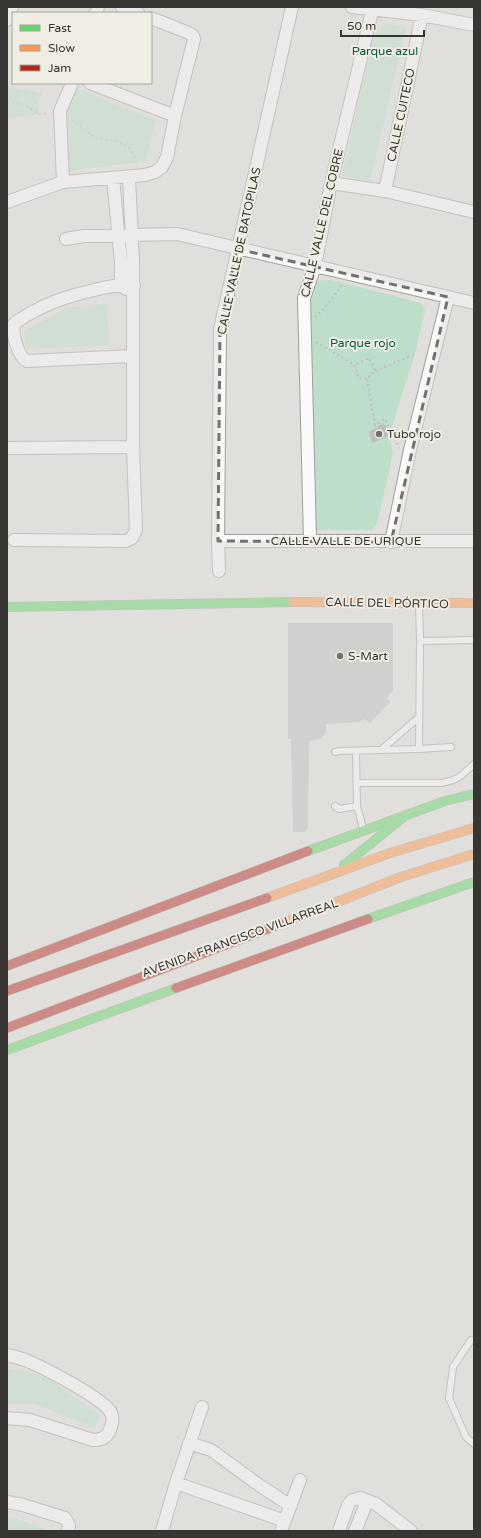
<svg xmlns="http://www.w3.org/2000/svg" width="481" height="1538" viewBox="0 0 481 1538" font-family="'Varela Round',sans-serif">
  <rect width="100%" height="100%" fill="#e0dfdb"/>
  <!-- green -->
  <path fill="#bcdeca" d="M387,23l19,4 -36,154 -28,-5 31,-140z
    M7,86l36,8 -5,7 1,13 -32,4z
    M72,87l84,33 -11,42 -32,3 -45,6 -2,-67z
    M332,280l89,23 4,8 -10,43 -26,81 4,18 -16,71 -6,6h-57l-4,-226 5,-23z
    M107,304l2,41 -81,4 -4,-18 42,-23z
    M7,1368l38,8 55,39 -5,13 -60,-24h-28z
    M7,1517l7,1 36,13h-43z"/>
  <!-- building -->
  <path fill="#c0bfbe" d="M384,423l5,13 -17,7 -3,-11z
    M288,623h105v67l-6,8 3,4 -20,21 -6,-4 -5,3 -33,2v9l-6,6 -11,2 -1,87 -3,4h-12l-2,-93h-3z"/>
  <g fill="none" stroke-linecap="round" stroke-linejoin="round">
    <defs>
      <path id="lane" d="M419,605l1,36
        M451,747l-32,2 1,-108 54,-1
        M381,750l38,-33
        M356,751l1,55 6,22
        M335,752l4,-1 80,-2
        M357,783h84c18,-3 20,-7 33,-19
        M335,806l4,3 18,-3
        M471,1340l-18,27 -4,31 17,39 8,7"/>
      <path id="street" d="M122,7l16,6
        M352,7l70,8 52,10
        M96,13l2,-6
        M7,20l5,-13
        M90,83l85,33
        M113,178l8,85v21l5,5
        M63,182l-3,-71 12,-28
        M331,183l54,8 89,21
        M385,191l37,-176
        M7,202l56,-20 82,-7 10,-3 7,-5 5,-10 8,-41 19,-77 -1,-3 -4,-3 -38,-15
        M66,239l18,-3 93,-2 297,69
        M133,356l-106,5c-9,-4 -15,-27 -13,-37l2,-2c26,-17 47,-25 78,-32 13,-3 26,-6 40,-5
        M7,448l126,-1
        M14,540l112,1 6,-3 4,-8 -3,-83v-185l-4,-85
        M310,540l-6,-242 11,-32 16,-83 42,-176
        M218,541h256
        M391,542l19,-92 38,-153
        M219,571l-1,-30 2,-212 72,-322
        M7,1355c6,1 12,3 18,5 18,7 75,37 85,51 4,6 2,15 -1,21 -3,6 -9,8 -16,8l-63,-20 -23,-2
        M189,1443l22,7 48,35 32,21
        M176,1483l109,38
        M361,1498l15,6 35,27
        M7,1502l16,3 42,13 4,7 -1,6
        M162,1531l14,-48 26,-76
        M281,1531l19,-51
        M339,1531l9,-26 4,-5 9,-2 4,5 -1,6 -9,22"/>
      <path id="fast" d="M7,607l286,-5
        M308,851l137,-50 29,-7
        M344,865l62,-50
        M368,919l106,-37
        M7,1050l169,-62"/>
      <path id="slow" d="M293,602l181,1
        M267,898l123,-45 84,-25
        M281,924l120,-47 73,-23"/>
      <path id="jam" d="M7,966l301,-115
        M176,988l192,-69
        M7,991l260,-93
        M7,1028l274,-104"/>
    </defs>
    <!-- lane casing -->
    <use href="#lane" stroke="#a09f9c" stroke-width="8"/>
    <!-- street casing -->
    <use href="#street" stroke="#a09f9c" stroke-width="14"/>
    <!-- fast casing -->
    <use href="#fast" stroke="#a09f9c" stroke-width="10"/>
    <!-- slow casing -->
    <use href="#slow" stroke="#a09f9c" stroke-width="10"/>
    <!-- jam casing -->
    <use href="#jam" stroke="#a09f9c" stroke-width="10"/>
    <!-- path -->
    <path stroke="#c0bfbe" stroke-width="2" stroke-dasharray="2 3" stroke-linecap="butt" d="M7,101l20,5 12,8 9,-1
      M72,120l25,19 17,1 15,7 9,18
      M315,317l8,-7 20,-26
      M316,342l39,23 3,13 9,1 8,-8 -6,-13 -14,7
      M375,371l40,-17
      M367,379l8,46 10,-6 14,29"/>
    <!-- lane -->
    <use href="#lane" stroke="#fafafa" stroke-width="6"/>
    <!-- street -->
    <use href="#street" stroke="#fafafa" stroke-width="12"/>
    <!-- fast -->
    <use href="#fast" stroke="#63d668" stroke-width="9"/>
    <!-- slow -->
    <use href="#slow" stroke="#ff974d" stroke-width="9"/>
    <!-- jam -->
    <use href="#jam" stroke="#b3261e" stroke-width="9"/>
  </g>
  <!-- marked area -->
  <path d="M0 0H481V1538H0ZM237,249l211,48 -57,245 -173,-1 2,-212z" fill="#e0dfdb" fill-opacity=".55" fill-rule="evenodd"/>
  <path fill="none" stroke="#72716e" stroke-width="3" stroke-dasharray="8 5" stroke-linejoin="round" d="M237,249l211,48 -57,245 -173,-1 2,-212z"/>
  <!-- markers -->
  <g fill="#72716e" stroke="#f0ede5" stroke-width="1.5">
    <circle cx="379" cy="434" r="4"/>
    <circle cx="340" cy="656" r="4"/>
  </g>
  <g text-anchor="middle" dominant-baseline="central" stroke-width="4" stroke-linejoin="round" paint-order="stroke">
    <!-- park labels -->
    <g font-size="12" fill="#055b3b" stroke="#f0ede5">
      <text x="385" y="51">Parque azul</text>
      <text x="363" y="343">Parque rojo</text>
    </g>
    <!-- street labels -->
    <g font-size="12" fill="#373633" stroke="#f0ede5">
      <text transform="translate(401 115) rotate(-78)">CALLE CUITECO</text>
      <text transform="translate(322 223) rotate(-77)">CALLE VALLE DEL COBRE</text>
      <text transform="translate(239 251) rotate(-78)">CALLE VALLE DE BATOPILAS</text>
      <text x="346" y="541">CALLE VALLE DE URIQUE</text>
      <text transform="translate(387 603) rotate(1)">CALLE DEL PÓRTICO</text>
      <text transform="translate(240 938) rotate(-20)">AVENIDA FRANCISCO VILLARREAL</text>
    </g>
    <!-- poi labels -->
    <g font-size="12" fill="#373633" stroke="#f0ede5" text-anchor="start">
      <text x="387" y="434">Tubo rojo</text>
      <text x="348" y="656">S-Mart</text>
    </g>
  </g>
  <!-- border -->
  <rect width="481" height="1538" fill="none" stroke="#373633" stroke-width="16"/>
  <!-- legend -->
  <rect x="12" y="12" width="140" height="72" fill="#f0ede5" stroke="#a6a49e"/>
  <rect x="20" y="25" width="20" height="6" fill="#63d668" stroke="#a6a49e"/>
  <text x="48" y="32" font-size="12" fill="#373633">Fast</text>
  <rect x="20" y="45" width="20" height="6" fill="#ff974d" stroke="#a6a49e"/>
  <text x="48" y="52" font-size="12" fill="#373633">Slow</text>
  <rect x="20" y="65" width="20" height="6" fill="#b3261e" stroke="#a6a49e"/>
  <text x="48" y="72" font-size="12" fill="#373633">Jam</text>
  <!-- scale -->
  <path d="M341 30v6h83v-6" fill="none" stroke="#373633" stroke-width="2"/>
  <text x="347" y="30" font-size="12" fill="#373633" stroke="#f0ede5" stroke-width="3" paint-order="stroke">50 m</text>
</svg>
